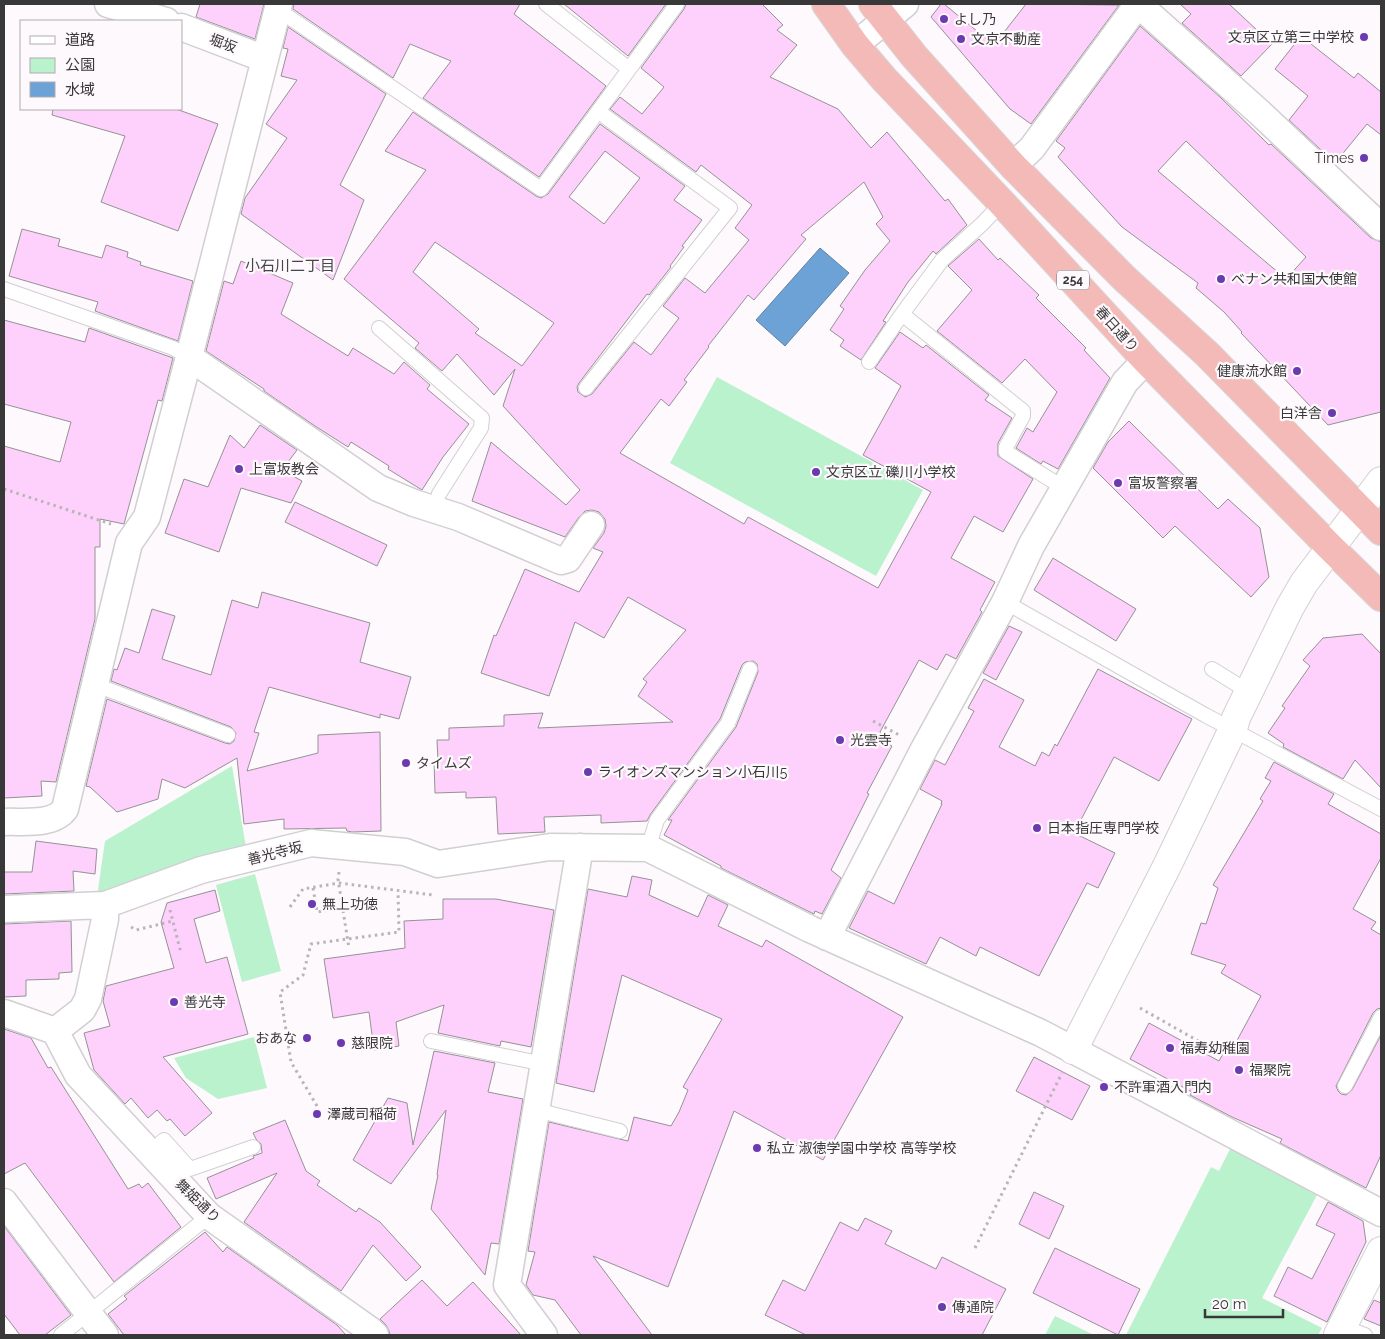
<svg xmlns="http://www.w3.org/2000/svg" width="1385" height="1339" viewBox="0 0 1385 1339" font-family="Raleway,'Noto Sans JP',sans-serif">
  <rect width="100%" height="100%" fill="#fdf9fc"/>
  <!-- green -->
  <path fill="#b9f2cd" d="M717,377l206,113 -47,86 -206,-113z
    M232,766l14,81 -149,50 8,-56z
    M255,874l26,97 -39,11 -26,-97z
    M254,1037l13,51 -49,11 -32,-21 -12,-20z
    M1230,1149l87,46 -55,103 60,30 -4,7h-192l85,-168 8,4z
    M1055,1316l39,19h-49z"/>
  <!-- water -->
  <path fill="#6da2d6" stroke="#5d82a7" d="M820,248l29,25 -64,73 -29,-26z"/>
  <!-- building -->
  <path fill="#fed0fc" stroke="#959295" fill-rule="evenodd" d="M200,4h64l-9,35 -59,-22z
    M294,4h226l-6,10 92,72 -67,91 -116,-79 28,-37 -41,-17 -17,34 -100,-69z
    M564,4h102l-38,52z
    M686,4h76l21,21 -6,5 20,15 -27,32 68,32 33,39 16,-16 58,69 3,-2 19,26 -31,29 -3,-3 -25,31 -25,39 3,1 -25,38 -21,-14 4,-6 -14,-10 14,-21 -4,-3 25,-36 25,-29 -14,-17 7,-7 -19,-35 -63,53 5,4 -52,61 -6,-5 -40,51 1,1 -25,33 3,2 -18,24 -8,-7 -41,54 124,71 4,-7 130,71 53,-96 -68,-37 38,-69 -26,-18 25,-36 23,16 3,-3 63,50 -4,5 27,18 -14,25v13l35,23 -30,53 -29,-16 -23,42 44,24 -15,28 2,2 -26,47 -10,-5 -9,16 -18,-10 -39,72 1,1 -3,5 14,8 -25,47 2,1 -38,76 10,8 -19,36 -7,-3 -1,3 -93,-46v-2l-57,-31 8,-15h-4l68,-93 22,-55 -1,-8 -4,-3 -8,1 -3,3 -22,54 -70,96 -3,6 -46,2v-8l-57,2 1,15 -47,2 -2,-37 -30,1v-6l-31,1 -1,-32h4l-1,-21h12v-12l55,-2v-11l39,-2 -5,15 135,-6 -35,-26 9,-14 -4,-3 43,-49 -58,-33 -24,41 -29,-16 -26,74 -68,-23 13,-38 2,1 29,-67 54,23 24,-40 -10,-4 11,-15 2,-7 -1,-7 -6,-7 -7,-2 -7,1 -6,6 -14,20 -93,-36 19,-59 75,63 14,-15 -77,-84 12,-37 -21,26 -37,-41 -15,17 -27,-23 4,-5 -75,-64 82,-109 -41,-19 28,-39 123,84 5,2 7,-4 52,-70 85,62 -11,14 28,20 -20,26 2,1 -14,19 1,1 -22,28 -2,-1 -68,89 -2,4 1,5 7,5 7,-3 42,-52 17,13 28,-37 -16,-12 22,-28 20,15 44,-53 -14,-12 17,-23 -51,-40 -5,7 -86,-63 10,-12 22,17 22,-27 -23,-19 43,-59zM605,151l35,27 -36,46 -35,-27zM435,242l119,81 -32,43 -47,-33 4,-4 -66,-57z
    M941,4h3l50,41 32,-41 93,1 -88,119 -21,-15 -79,-92z
    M1180,4h49l43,40 -31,32 -59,-53 9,-9z
    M1140,26l80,71 49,48 2,-1 100,94 10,4v170l-53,13 -87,-92 1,-1 -18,-20 -28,-24 2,-5 -76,-56 -64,-70 7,-9 -9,-7zM1186,141l120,116 -20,22 -128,-108z
    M288,27l98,67 -46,91 24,15 -31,80 -92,-66 4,-16 42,-60 -21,-14 31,-44 -16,-4 7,-27 -5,-1z
    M1301,36l53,42 4,-5 23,19v43l-14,-11 -32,39 -46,-43 19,-24 -33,-27z
    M53,109h123l42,15 -40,107 -77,-29 24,-66 -73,-21z
    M22,229l38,10 -2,7 44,12 4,-13 22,7 -1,5 14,5 -1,3 53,16 -15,60 -83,-30 3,-9 -89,-26z
    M979,239l19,21 2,-2 39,37 -3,3 50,50 -2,2 26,28 -52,91 -15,-8 -2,3 -25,-16 11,-20 6,4 24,-40 -32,-33 -23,24 -65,-52 35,-41 -24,-24z
    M241,261l52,22 -12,31 67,42 5,-8 41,26 10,-12 26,23 -3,4 42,35 -26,33 -21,33 -34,-21 1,-3 -38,-24 -3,5 -33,-21 -51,-35v-2l-58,-38 18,-70 9,3z
    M4,320l81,22 4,-14 84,30 -11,43 -4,-1 -34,124 -24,-5v28h-5v72l-39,163 -15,-1 1,15 -38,2v-352l56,16 11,-40 -67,-18z
    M1129,421l89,88 10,-10 32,29 9,49 -18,20 -76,-71 -12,12 -70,-70 15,-26z
    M260,425l37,25 -15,20 20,11 -11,22 -50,-15 -22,64 -54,-19 19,-54 24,8 22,-52 14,13z
    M295,502l92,43 -10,21 -92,-44z
    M1053,558l83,51 -20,32 -82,-51z
    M262,592l108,31 -10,39 51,15 -12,42 -19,-5v4l-111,-31 -15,45 5,1 -12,38 71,-18v-18l62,-3 1,99 -29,1 -5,-1 -1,-3 -62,1v-10l-40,5 -7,-66 -52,30 -23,-9 -4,20 -41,13 -27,-25 -4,-1 21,-87 118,44 5,1 4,-3 2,-8 -5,-6 -120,-46 3,-12 3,1 8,-22 14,5 13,-44 23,7 -13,43 49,16 21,-75 26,8z
    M1009,626l13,6 -26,48 -13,-7z
    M1362,634l19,20v134l-26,-28 -12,19 -60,-32 1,-3 -16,-11 17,-25 -3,-2 28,-40 -7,-6 20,-22z
    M1098,669l94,50 -33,62 -45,-24 -40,76 41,20 -17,35 -11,-5 -48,93 -59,-29 -4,9 -36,-19 -14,27 -77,-36 19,-37 26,13 48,-100h-1l1,-3 -22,-12 15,-29 10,5 29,-54 -6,-3 16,-29 40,21 -25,47 36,19 7,-14 7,4 6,-12 2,2z
    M1274,762l60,32 -6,10 53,30v24l-28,51 23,13 -5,7 10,6v73l-4,1 -4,4 -37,73 2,5 3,3 5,1 6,-5 29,-55v120l-15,33 -86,-45 2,-4 -50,-22 -42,-22 2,-3 -62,-33 19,-36 70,38 10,-18 5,3 27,-50 -40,-23 5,-8 -35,-11 10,-31 5,1 12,-36 -5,-3 50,-84 -3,-2 11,-18 -6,-3z
    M36,841l61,8 -2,25 -22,-3 1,20 -70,3v-22h28z
    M632,876l20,4 -3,15 49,22 10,-22 20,10 -10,21 44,21 4,-7 137,77 -80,143 -89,-49 -66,176 -75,-31 59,79h-71l-26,-35 -22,-5 -7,-10 9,-33 -7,-1 21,-129 79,19 6,-24 37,9 8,-14 9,-22 -5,-3 39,-68 -100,-44 -28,117 -38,-9 32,-194 39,8z
    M215,890l5,21 -26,8 12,44 21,-6 21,77 -85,23 49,56 -27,23 -15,-17 -3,2 -10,-11 -9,8 -17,-20 -6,6 -31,-34 -10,-37 26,-7 -7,-25 3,-15 68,-18 -13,-46 6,-19z
    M443,899h53l58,11 -23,137 -30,-6 -1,5 -62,-13 6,-28 -48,17 3,24 -25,4 -5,-38 -36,6 -9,-59 81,-11 -1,-27 39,-2z
    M71,921l1,51 -13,1v6l-33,1v16l-22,1v-73z
    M4,1029l27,9 17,30 3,-1 77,122 11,-5 3,4 6,-5 33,44 -67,55 -89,-119 -21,11z
    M434,1051l61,12 -7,29 35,7 -24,145 -8,-1 -6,32 -54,-66 7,-34h-1l9,-65 -55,74 -38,-24 35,-62 19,5 6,42z
    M1034,1057l56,29 -18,34 -56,-29z
    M285,1120l21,51 14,10 -3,4 39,27 3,-4 21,14 41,45 -15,14 -33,-36 -32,46 -97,-69 33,-49 -61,26 -9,-21 47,-20 -1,-2 9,-3 -1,-9 -5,-5 -3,-6z
    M1034,1192l30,14 -15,33 -30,-15z
    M1328,1202l35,19 3,21 -39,80 -53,-26 14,-29 24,12 23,-45 -19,-9z
    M865,1218l27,13 -7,13 51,25 6,-12 64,32 -24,46h-176l-41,-20 18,-35 22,11 35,-69 18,9z
    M4,1226l67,89 -26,20h-25l-16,-21z
    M205,1232l18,20 4,-5 110,78 9,10h-222l-16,-21 19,-15 -3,-3z
    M1055,1248l85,41 -22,46 -85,-42z
    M422,1280l25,26 26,-24 48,53h-131l-1,-4 -3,-6 -6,-6z
    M1374,1300l7,3v23l-17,-7z"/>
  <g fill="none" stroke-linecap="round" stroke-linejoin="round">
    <defs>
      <path id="service" d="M546,4l83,65
        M277,9l264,180 136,-185
        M1002,203l-20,21 -40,36 -40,54 121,97v5l-17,31v5l58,36
        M4,289l169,59 16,9
        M379,328l103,90 -1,10 -42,66 -5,14
        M869,362l33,-48
        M586,388l144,-180 -131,-96
        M1005,602l200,113 176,94
        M1212,669l37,23
        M96,685l132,50
        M648,848l9,-28 71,-97 22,-54
        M431,1041l113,23
        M1345,1086l36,-69
        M536,1110l84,21
        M150,1153l14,-13 26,29 63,-22
        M1343,1327l22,8
        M61,1335l148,-119"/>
      <path id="minor" d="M108,4l58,17
        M181,27l84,32
        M855,45l50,-41
        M1013,166l19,-18 106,-144 121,108 122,115
        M189,357l189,131 36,15 44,14 103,44 7,-2 23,-34
        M4,822c18,-1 49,4 61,-13l64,-266 18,-26 42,-160 90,-353
        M4,909l101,-4 96,-35 110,-27 94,9 33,12 112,-17 98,1 162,81 231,104 340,180
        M827,937l97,-188 81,-147 26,-56 94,-164 21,-22
        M4,1013l51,18
        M55,1031l23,44 131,141 161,114 5,5
        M55,1031l27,-21 6,-11 17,-80v-14
        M4,1202l101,133
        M544,1335l-37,-50 73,-438"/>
      <path id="tertiary" d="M1073,1050l94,-184 66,-137 3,-11 54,-111 14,-24 77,-102
        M1338,1335l43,-84"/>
      <path id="trunk" d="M826,4l29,41 29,34 118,124 144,157 184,187 51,50
        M873,4l41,52 99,110 111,112 83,76 174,177"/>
    </defs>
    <!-- service casing -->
    <use href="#service" stroke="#d2cfd2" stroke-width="16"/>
    <!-- minor casing -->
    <use href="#minor" stroke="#d2cfd2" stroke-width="29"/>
    <!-- tertiary casing -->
    <use href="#tertiary" stroke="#d2cfd2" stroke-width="30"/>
    <!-- trunk casing -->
    <use href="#trunk" stroke="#d7d7d7" stroke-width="30"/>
    <!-- path -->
    <path stroke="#b8b5b8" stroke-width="3" stroke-dasharray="2.5 4" stroke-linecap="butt" d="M4,489l107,35
      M873,721l28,15
      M339,872l-1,7 11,69
      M313,888l4,24 26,-4
      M290,907l13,-18 36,-6 94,12
      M170,910l11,43
      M131,927l5,3 37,-9
      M1140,1008l76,43
      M317,1106l-26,-44 -11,-70 23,-17 8,-31 88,-12 -1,-41
      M975,1248l87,-175"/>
    <!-- service -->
    <use href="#service" stroke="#fff" stroke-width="14"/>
    <!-- minor -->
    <use href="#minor" stroke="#fff" stroke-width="26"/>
    <!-- tertiary -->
    <use href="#tertiary" stroke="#fff" stroke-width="28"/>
    <!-- trunk -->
    <use href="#trunk" stroke="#f4bab7" stroke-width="28"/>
  </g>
  <!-- markers -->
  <g fill="#6b39b0" stroke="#fdf9fc" stroke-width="2">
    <circle cx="944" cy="19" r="5"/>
    <circle cx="1364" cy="37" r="5"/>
    <circle cx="961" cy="39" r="5"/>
    <circle cx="1364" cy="158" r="5"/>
    <circle cx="1221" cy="279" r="5"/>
    <circle cx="1297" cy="371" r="5"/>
    <circle cx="1332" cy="413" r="5"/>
    <circle cx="239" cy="469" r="5"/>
    <circle cx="816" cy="472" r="5"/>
    <circle cx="1118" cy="483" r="5"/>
    <circle cx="840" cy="740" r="5"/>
    <circle cx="406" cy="763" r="5"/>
    <circle cx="588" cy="772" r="5"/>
    <circle cx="1037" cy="828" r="5"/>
    <circle cx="312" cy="904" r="5"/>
    <circle cx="174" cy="1002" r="5"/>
    <circle cx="307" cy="1038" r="5"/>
    <circle cx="341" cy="1043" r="5"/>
    <circle cx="1170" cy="1048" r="5"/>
    <circle cx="1239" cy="1070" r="5"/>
    <circle cx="1104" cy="1087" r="5"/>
    <circle cx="317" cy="1114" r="5"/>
    <circle cx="757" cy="1148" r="5"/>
    <circle cx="942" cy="1307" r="5"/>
  </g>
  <g text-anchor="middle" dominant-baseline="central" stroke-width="4.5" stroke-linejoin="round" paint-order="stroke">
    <!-- shield labels -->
    <rect fill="#fdf9fc" stroke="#747274" stroke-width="1" x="1057" y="270.5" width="32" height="19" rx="4"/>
    <g font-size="12" font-weight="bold" fill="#393839">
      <text x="1073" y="280">254</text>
    </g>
    <!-- poi labels -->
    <g font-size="14" fill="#393839" stroke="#fdf9fc" text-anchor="start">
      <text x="954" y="19">よし乃</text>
      <text x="1354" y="37" text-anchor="end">文京区立第三中学校</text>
      <text x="971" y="39">文京不動産</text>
      <text x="1354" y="158" text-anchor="end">Times</text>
      <text x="1231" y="279">ベナン共和国大使館</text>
      <text x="1287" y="371" text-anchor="end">健康流水館</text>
      <text x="1322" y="413" text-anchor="end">白洋舎</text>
      <text x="249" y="469">上富坂教会</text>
      <text x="826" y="472">文京区立 礫川小学校</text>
      <text x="1128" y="483">富坂警察署</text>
      <text x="850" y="740">光雲寺</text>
      <text x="416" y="763">タイムズ</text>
      <text x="598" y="772">ライオンズマンション小石川5</text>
      <text x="1047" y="828">日本指圧専門学校</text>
      <text x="322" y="904">無上功徳</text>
      <text x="184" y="1002">善光寺</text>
      <text x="297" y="1038" text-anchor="end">おあな</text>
      <text x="351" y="1043">慈限院</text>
      <text x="1180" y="1048">福寿幼稚園</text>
      <text x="1249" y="1070">福聚院</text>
      <text x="1114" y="1087">不許軍酒入門内</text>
      <text x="327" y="1114">澤蔵司稲荷</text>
      <text x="767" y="1148">私立 淑徳学園中学校 高等学校</text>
      <text x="952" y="1307">傳通院</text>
    </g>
    <!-- street labels -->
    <g font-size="14" fill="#393839" stroke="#fdf9fc">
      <text transform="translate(223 43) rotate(21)">堀坂</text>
      <text transform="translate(1117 329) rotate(48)">春日通り</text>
      <text transform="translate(275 853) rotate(-14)">善光寺坂</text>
      <text transform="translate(198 1201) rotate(44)">舞姫通り</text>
    </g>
    <!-- neighbourhood labels -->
    <g font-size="15" fill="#474547" stroke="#fdf9fc">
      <text x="290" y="266">小石川二丁目</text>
    </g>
  </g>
  <!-- border -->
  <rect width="1385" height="1339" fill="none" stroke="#393839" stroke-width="10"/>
  <!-- legend -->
  <rect x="20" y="20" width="162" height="90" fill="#fdf9fc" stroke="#afacae"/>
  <rect x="30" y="36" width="25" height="8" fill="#ffffff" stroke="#afacae"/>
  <text x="65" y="45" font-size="15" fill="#393839">道路</text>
  <rect x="30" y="58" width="25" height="15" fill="#b9f2cd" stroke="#afacae"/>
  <text x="65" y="70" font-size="15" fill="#393839">公園</text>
  <rect x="30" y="82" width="25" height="15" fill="#6da2d6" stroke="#afacae"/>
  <text x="65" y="95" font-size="15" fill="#393839">水域</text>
  <!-- scale -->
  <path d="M1205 1309v8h78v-8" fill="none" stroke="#393839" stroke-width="2.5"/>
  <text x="1212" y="1309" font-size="15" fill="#393839" stroke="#fdf9fc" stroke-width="4" paint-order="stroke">20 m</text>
</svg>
